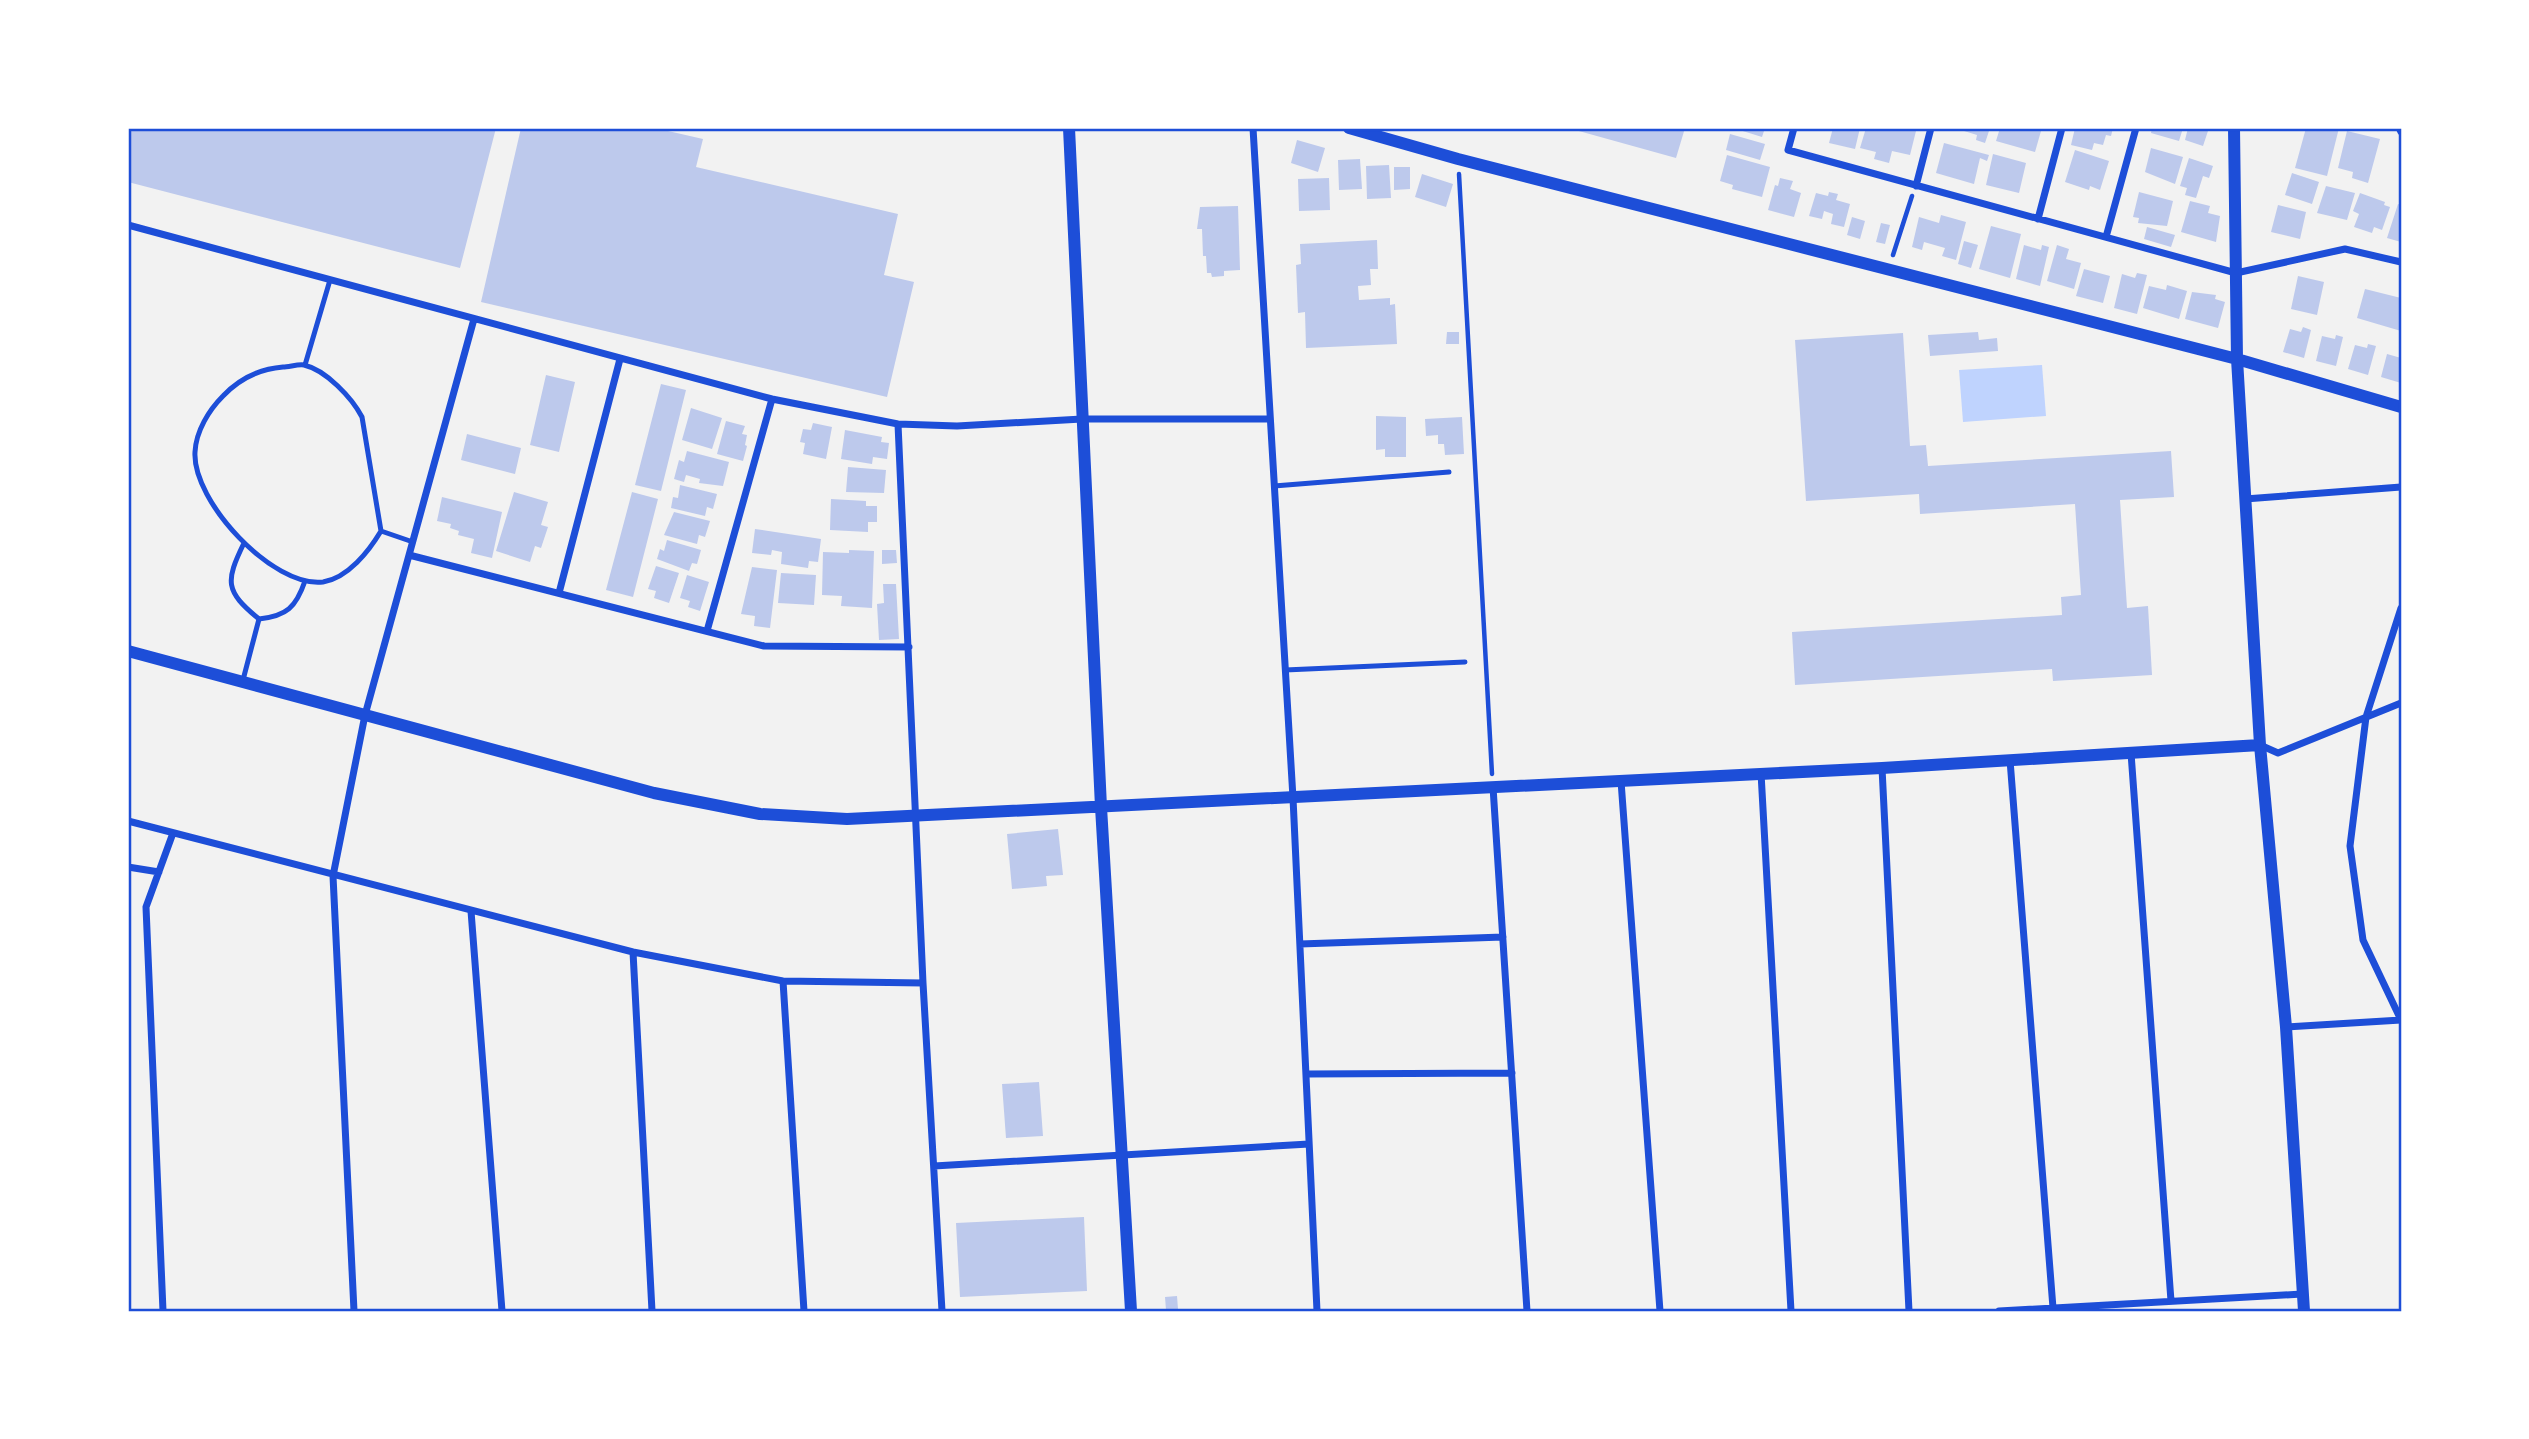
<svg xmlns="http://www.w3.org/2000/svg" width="2529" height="1439" viewBox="0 0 2529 1439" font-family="Signika,sans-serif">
  <rect width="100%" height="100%" fill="#f2f2f2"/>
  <!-- water -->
  <path fill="#bfd3fe" d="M2042,365l4,51 -83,6 -4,-52z"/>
  <!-- building -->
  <path fill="#bdc9ec" d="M128,128h368l-36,140 -332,-86z
    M521,128h134l48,11 -7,28 202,47 -14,61 30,7 -27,115 -406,-95z
    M1568,128h117l-9,30z
    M1733,128h32l-3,9z
    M1833,128h27l-5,21 -26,-6z
    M1866,128h38l12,3 -6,24 -18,-4 -3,12 -15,-4 2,-7 -16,-4z
    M1965,128h25l-5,15 -9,-3 1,-5 -13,-4z
    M2000,128l41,3 -6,21 -39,-11z
    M2075,128h38l-2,8 -5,-1 -3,10 -9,-2 -2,7 -21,-5z
    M2152,128h31l-4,13 -28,-8z
    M2188,128h21l-6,18 -18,-6z
    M2306,128h33l-12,48 -32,-8z
    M2347,131l33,8 -12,44 -16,-5 1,-6 -15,-4z
    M1730,134l35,10 -5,16 -34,-10z
    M1297,140l28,8 -7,24 -27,-9z
    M1944,143l45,12 -2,6 -7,-3 -6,26 -38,-11z
    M2151,148l32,9 -8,27 -30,-12z
    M2075,150l34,11 -9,29 -10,-4 -1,4 -24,-8z
    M1993,154l33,9 -7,30 -33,-8z
    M1727,155l43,12 -8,30 -30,-8 1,-4 -13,-4z
    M2189,158l24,8 -4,12 -6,-2 -7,22 -11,-3 2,-7 -7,-2z
    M1360,159l2,30 -23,1 -1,-30z
    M1389,165l2,33 -24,1 -1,-33z
    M1394,167h16v22l-16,1z
    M2292,173l27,9 -7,22 -27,-9z
    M1422,174l31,10 -7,23 -31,-10z
    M1329,178l1,32 -31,1 -1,-32z
    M1780,178l13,3 -3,8 11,4 -7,24 -26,-7 7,-25 3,1z
    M2326,186l29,7 -8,27 -30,-7z
    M1829,192l9,2 -2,6 14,4 -6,23 -13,-3 2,-10 -9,-3 -2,8 -13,-3 7,-23 12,3z
    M2139,192l34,9 -6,25 -29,-3 1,-5 -6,-1z
    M2360,193l25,9 -1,3 6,2 -8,23 -8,-3 -2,6 -18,-6 5,-13 -6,-3z
    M2190,201l20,5 -2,7 12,3 -4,26 -35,-10z
    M2398,204l3,1v37l-14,-4z
    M2278,205l28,7 -6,27 -29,-7z
    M1238,206l2,64 -16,1v5l-12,1 -1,-4h-4l-1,-17h-3l-1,-27h-5l3,-22z
    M1941,215l25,7 -10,38 -14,-4 3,-8 -21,-6 -2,8 -10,-3 7,-30 20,6z
    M1852,217l13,4 -5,18 -13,-4z
    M1881,223l9,2 -5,19 -9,-2z
    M1991,226l30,8 -11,44 -31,-9z
    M2147,227l28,8 -4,12 -27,-8z
    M1377,240l1,29h-8l1,16 -13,1 1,14 31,-2v7l5,-1 2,40 -91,4 -1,-36 -7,1 -2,-48 5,-1 -1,-20z
    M1964,241l14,4 -7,23 -13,-4z
    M2024,245l17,5 1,-5 7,2 -9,39 -24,-7z
    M2057,245l12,4 -3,10 15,4 -7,26 -27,-8z
    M2084,269l26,7 -7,27 -27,-7z
    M2137,273l10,2 -10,39 -23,-6 8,-34 13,4z
    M2298,276l26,6 -7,33 -26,-6z
    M2167,285l20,6 -8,28 -36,-11 6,-22 17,4z
    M2365,289l36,9v33l-44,-13z
    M2192,292l24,3 -1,4 10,3 -7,26 -33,-9z
    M2303,327l8,3 -7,28 -21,-6 7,-23 11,3z
    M1447,332h12v12h-13z
    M1978,332l1,8 18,-2 1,13 -68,5 -2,-21z
    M1903,333l7,113 16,-1 2,21 243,-15 3,46 -54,3 7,108 21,-2 4,69 -99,6 -1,-12 -257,16 -3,-53 270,-17 -1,-18 20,-2 -6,-91 -155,10 -1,-20 -113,7 -11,-161z
    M2336,335l7,2 -7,29 -20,-5 6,-25 13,3z
    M2368,344l8,2 -8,29 -20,-6 7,-24 12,3z
    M2387,354l14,4v25l-20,-6z
    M546,375l29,7 -16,70 -29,-7z
    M661,384l25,6 -25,101 -26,-6z
    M691,408l31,10 -10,31 -30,-9z
    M1376,416l30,1v40h-21v-8l-9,1z
    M1462,417l2,37 -19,1 -1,-11h-6v-9l-12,1 -1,-17z
    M726,421l19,5 -3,8 5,1 -2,10 2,1 -4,15 -26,-7z
    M813,423l19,4 -6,32 -23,-5 2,-11 -5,-1 3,-13 8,1z
    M845,430l37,7 -1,5 8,1 -2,16 -14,-2 -1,7 -31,-5z
    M467,434l54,14 -6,26 -54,-14z
    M687,451l42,11 -6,24 -24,-3 1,-4 -14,-4 -2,7 -10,-3 5,-19 5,2z
    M848,467l38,3 -2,23 -38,-1z
    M680,485l37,9 -4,15 -6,-2 -2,9 -34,-8 2,-11 5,1z
    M514,492l34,10 -7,23 7,2 -7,21 -6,-2 -5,16 -34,-11z
    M632,492l26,7 -25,98 -27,-7z
    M442,497l60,15 -10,46 -21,-5 3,-14 -16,-4 1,-4 -9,-3 1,-4 -14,-3z
    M831,499l35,2v5h11v16h-9v10l-38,-2z
    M674,512l36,9 -5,16 -6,-2 -2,9 -33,-9z
    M755,529l66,10 -3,23 -9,-1 -1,7 -27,-4 1,-12 -10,-2 -1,5 -19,-2z
    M667,540l34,10 -4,14 -5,-1 -3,8 -32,-12 3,-10 4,2z
    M849,550l25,1 -2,57 -31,-2 1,-10 -20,-1 1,-43 26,1z
    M882,550h14l1,13 -15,1z
    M656,566l23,7 -10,30 -15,-5 2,-7 -8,-2z
    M752,567l25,3 -7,58 -16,-2 1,-10 -14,-2z
    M781,573l35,2 -2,30 -36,-2z
    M687,575l22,7 -9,29 -12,-4 2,-6 -10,-3z
    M883,584h13l3,55 -20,1 -2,-36 7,-1z
    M1058,829l5,46 -17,1 1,10 -35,3 -5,-55z
    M1039,1082l4,54 -37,2 -4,-54z
    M1084,1217l3,74 -127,6 -4,-74z
    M1177,1296l1,13 -12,1 -1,-13z"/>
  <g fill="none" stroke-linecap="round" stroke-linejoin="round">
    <!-- path -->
    <path stroke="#1d4ed8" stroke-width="4.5" d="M1459,174l33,600
      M1893,255l19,-59"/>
    <!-- service -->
    <path stroke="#1d4ed8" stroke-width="5" d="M305,365l25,-85
      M1274,486l175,-14
      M381,531c-12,20 -33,47 -58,51 -50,6 -131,-81 -128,-130 1,-21 14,-42 28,-56 17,-18 36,-27 60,-29 6,0 15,-3 21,-2 22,5 48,33 58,52l19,114 32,11
      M244,543c-19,39 -19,48 15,76 28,-3 37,-12 46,-38
      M1285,670l180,-8
      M243,680l16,-61"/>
    <!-- minor -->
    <path stroke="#1d4ed8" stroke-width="7" d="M1253,128l40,670 24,513
      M1794,128l-6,22 448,123 109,-24 56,13
      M2399,128l2,4
      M1916,186l15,-58
      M2038,219l24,-91
      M128,225l644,174 126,25 59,2 125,-7h188
      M2106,237l30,-109
      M898,424l25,559 19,328
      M2245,499l156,-12
      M409,555l355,91 145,1
      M559,593l61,-234
      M707,631l65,-232
      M2260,745l18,8 123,-50
      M2131,753l40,548
      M2010,760l43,548
      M1882,768l27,543
      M1761,773l30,538
      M1621,781l39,530
      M1493,787l34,524
      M128,821l505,131 150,29 140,2
      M128,867l31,5
      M471,911l31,400
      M1300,944l203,-7
      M633,952l19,359
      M783,981l21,330
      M2286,1027l115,-7 -38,-80 -13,-94 16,-129 35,-109
      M1306,1074l206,-1
      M934,1166l375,-22
      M163,1311l-17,-404 27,-74
      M354,1311l-21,-435 32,-161 109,-396
      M1999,1311l303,-17"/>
    <!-- tertiary -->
    <path stroke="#1d4ed8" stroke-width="12" d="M1069,128l32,679 30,504
      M1349,128l109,31 779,200 164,48
      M2234,128l3,231 23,386 26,282 18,284
      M128,651l526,142 106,21 87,5 1035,-51 378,-23"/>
  </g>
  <!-- border -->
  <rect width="2529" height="1439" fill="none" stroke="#ffffff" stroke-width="259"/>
  <rect x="130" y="130" width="2270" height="1180" fill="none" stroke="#1d4ed8" stroke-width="2.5"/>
</svg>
